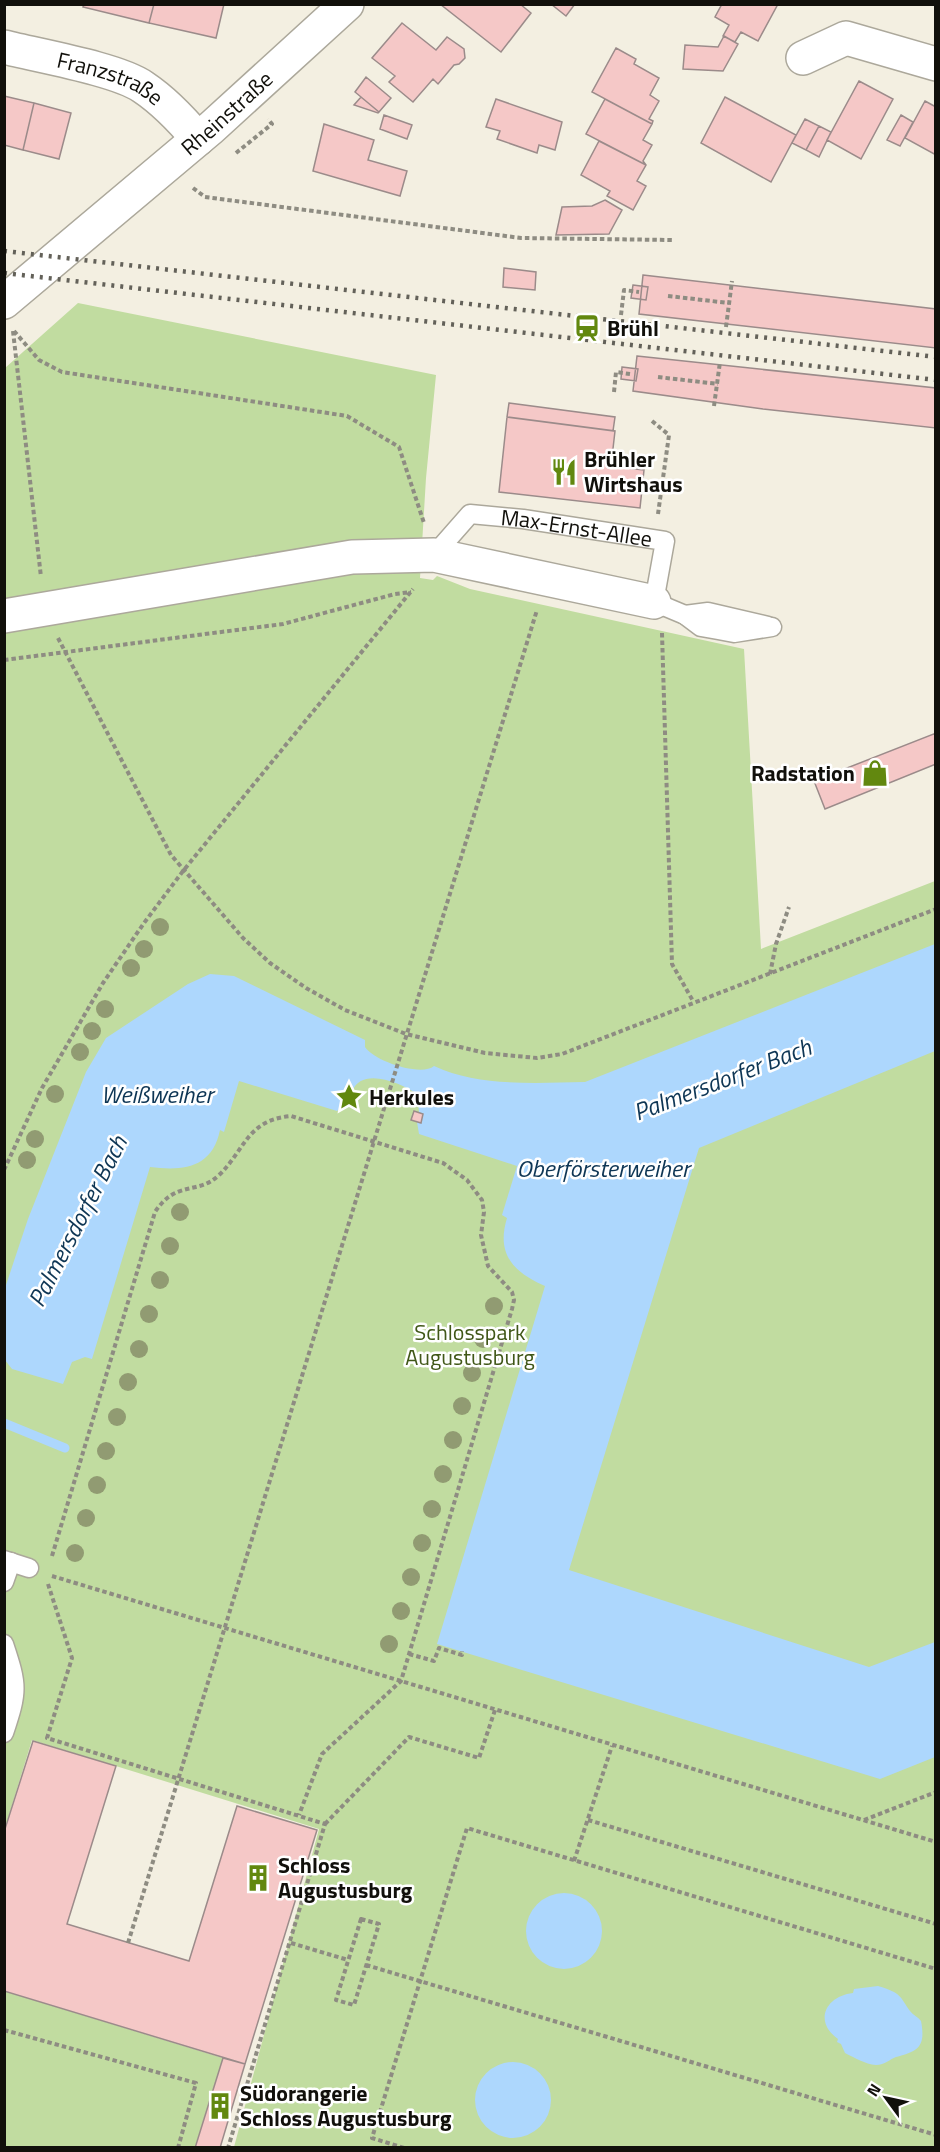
<svg xmlns="http://www.w3.org/2000/svg" width="940" height="2152" viewBox="0 0 940 2152" font-family="'Titillium Web',sans-serif">
  <rect width="100%" height="100%" fill="#f3efe1"/>
  <!-- green -->
  <path fill="#c1dca0" d="M78,303l358,72 -10,103 -6,100 13,2 4,-4 33,13 274,60 17,300 174,-68v1266h-701l85,-318 -287,-89 -27,88v-1460z
    M4,1991l219,67 -28,89h-190z"/>
  <!-- water -->
  <path fill="#add7fd" d="M935,944v107l-236,97 -130,422 300,97 66,-25v115l-55,22 -443,-135 108,-358c-32,-14 -49,-32 -38,-68l-5,-3 15,-49 -98,-32 -2,-12h4l2,-8 -4,-2 -2,-18c-16,-11 -56,-28 -65,-2l-6,-2 -3,9 5,2 -11,10 -98,-30 -15,51 -4,-2c-8,39 -38,41 -70,37l-58,192 -7,-2 -13,5 -9,22 -51,-15 -7,-9v-72l23,-69 58,-147 20,-34 82,-54 22,-10 24,2 131,64v7c9,14 56,30 69,19 45,21 102,17 151,16z
    M526 1931a38 38 0 1 1 76 0a38 38 0 1 1-76 0Z
    M878,1986c24,7 22,11 32,25 3,4 8,6 11,10 5,26 -3,30 -25,36 -6,2 -11,8 -20,8 -11,-1 -21,-7 -31,-12l-4,-9 -4,-2 1,-3c-25,-18 -12,-43 15,-46l1,-4z
    M475 2100a38 38 0 1 1 76 0a38 38 0 1 1-76 0Z"/>
  <g fill="none" stroke-linecap="round" stroke-linejoin="round">
    <!-- stream -->
    <path stroke="#add7fd" stroke-width="9" d="M4,1423l61,25"/>
  </g>
  <!-- building -->
  <path fill="#f5c8c7" stroke="#9b8b8a" stroke-width="1.5" d="M84,4h70l-5,19 -66,-16z
    M154,4h70l-8,34 -67,-15z
    M440,4h80l11,9 -30,39z
    M551,4h24l-9,12z
    M722,4h56l-20,37 -17,-9 -6,10 -12,-6 6,-11 -14,-8z
    M402,23l34,27 11,-13 17,12 1,9 -6,6 -5,1 -16,19 -5,-5 -20,23 -24,-20 6,-6 -23,-18z
    M724,36l14,8 -15,27 -40,-2 2,-24 33,2z
    M616,48l20,11 -2,5 25,14 -9,17 9,6 -10,18 4,2 -1,3 -60,-32z
    M366,77l25,21 -12,14 -24,-20z
    M859,81l34,18 -32,60 -34,-19z
    M4,96l30,7 -11,47 -19,-5z
    M361,97l18,15 -1,1 -24,-8z
    M725,97l71,38 -25,47 -70,-39z
    M496,99l66,23 -7,28 -16,-5 -2,8 -40,-14 3,-8 -14,-4z
    M605,99l47,25 -9,16 9,5 -9,16 3,4 -60,-31z
    M925,101l11,6v48l-31,-17z
    M34,103l37,10 -12,46 -36,-9z
    M384,115l28,10 -5,14 -27,-10z
    M901,115l12,7 -13,24 -13,-6z
    M805,119l14,7 -13,24 -14,-7z
    M324,124l50,16 -6,20 39,11 -7,25 -87,-25z
    M819,126l12,6 -12,25 -13,-7z
    M599,141l47,24 -9,16 9,5 -13,24 -26,-14 3,-5 -29,-16z
    M605,200l17,10 -13,24 -53,1 6,-28 30,-1z
    M504,268l32,4 -1,18 -32,-3z
    M643,275l293,34v39l-297,-34z
    M633,285l15,2 -2,13 -15,-2z
    M637,356l299,32v40l-173,-19 -130,-18z
    M622,367l16,2 -2,12 -15,-2z
    M509,403l106,14 -2,14 -106,-14z
    M507,417l108,14 -4,35 33,4 -4,38 -141,-16z
    M936,733v31l-111,45 -11,-28z
    M346,1090l10,3 -4,10 -9,-3z
    M414,1111l9,3 -2,9 -10,-3z
    M33,1741l83,25 -49,158 122,37 48,-155 80,24 -72,234 -241,-73v-159z
    M223,2058l22,6 -25,84h-25z"/>
  <g fill="none" stroke-linecap="round" stroke-linejoin="round">
    <defs>
      <g id="service">
        <path id="s1" d="M434,555l36,-41 53,5 142,22 -11,61 31,13 16,12 17,3 16,3 38,-6"/>
        <path d="M685,615l23,-3 60,14"/>
        <path d="M4,1560l25,8"/>
        <path d="M4,1582l7,-20"/>
        <path d="M4,1644c14,42 14,47 0,89"/>
      </g>
      <g id="minor">
        <path id="s2" d="M4,47c35,9 113,22 139,40 21,14 39,33 55,52"/>
        <path d="M803,58l43,-20 90,26"/>
        <path d="M4,616l348,-59 82,-2 220,47"/>
      </g>
      <g id="secondary">
        <path id="s3" d="M4,302l207,-174 136,-124"/>
      </g>
    </defs>
    <!-- service casing -->
    <use href="#service" stroke="#aca89b" stroke-width="21"/>
    <!-- minor casing -->
    <use href="#minor" stroke="#aca89b" stroke-width="36"/>
    <!-- secondary casing -->
    <use href="#secondary" stroke="#aca89b" stroke-width="36"/>
    <!-- path -->
    <path stroke="#8e8c82" stroke-width="4" stroke-dasharray="4.5 3" stroke-linecap="butt" d="M236,153l36,-29 -4,-5
      M193,188l12,9 316,41 152,2
      M668,296l61,7
      M621,315l3,-25 15,2
      M726,327l6,-46
      M13,331l28,246
      M14,331l25,29 23,12 285,44 52,31 25,76
      M658,377l60,7
      M614,392l2,-20 14,2
      M714,406l6,-44
      M652,421l17,14 -11,79
      M662,633l10,331 21,37
      M58,638l113,217 72,83 27,25 36,25 39,22 61,24 79,19 52,5 25,-4 374,-145
      M4,660l279,-36 112,-30 16,-2
      M770,974l6,-30 13,-37
      M4,1170l38,-82 61,-105 41,-60 39,-52 230,-282
      M52,1556l103,-344c21,-32 42,-17 63,-36 27,-25 28,-56 73,-60l152,47 24,17 15,20 2,12 -3,23 7,31 24,26 2,8 -2,9 -111,372 -79,73 -23,61
      M52,1576l884,266
      M48,1584l24,74 -25,80 278,86 -97,324
      M409,1654l25,7 5,-13 23,7v-4
      M588,1820l348,104
      M864,1820l72,-28
      M325,1824l84,-87 70,21 16,-48
      M574,1861l38,-115
      M361,1919l18,5 -25,81 -18,-5z
      M128,1943l409,-1333
      M291,1943l57,17
      M366,1965l570,170
      M4,2030l192,53 -18,65
      M404,2148l-32,-10 95,-310 469,141"/>
    <!-- service -->
    <use href="#service" stroke="#fff" stroke-width="18"/>
    <!-- minor -->
    <use href="#minor" stroke="#fff" stroke-width="33"/>
    <!-- secondary -->
    <use href="#secondary" stroke="#fff" stroke-width="33"/>
    <!-- rail -->
    <path stroke="#636159" stroke-width="4.5" stroke-dasharray="3 6" stroke-linecap="butt" d="M4,251l932,106
      M4,273l932,107"/>
  </g>
  <!-- trees -->
  <g fill="#919b72">
    <circle cx="160" cy="927" r="9"/>
    <circle cx="144" cy="949" r="9"/>
    <circle cx="131" cy="968" r="9"/>
    <circle cx="105" cy="1009" r="9"/>
    <circle cx="92" cy="1031" r="9"/>
    <circle cx="80" cy="1052" r="9"/>
    <circle cx="55" cy="1094" r="9"/>
    <circle cx="35" cy="1139" r="9"/>
    <circle cx="27" cy="1160" r="9"/>
    <circle cx="180" cy="1212" r="9"/>
    <circle cx="170" cy="1246" r="9"/>
    <circle cx="160" cy="1280" r="9"/>
    <circle cx="494" cy="1306" r="9"/>
    <circle cx="149" cy="1314" r="9"/>
    <circle cx="483" cy="1339" r="9"/>
    <circle cx="139" cy="1349" r="9"/>
    <circle cx="472" cy="1373" r="9"/>
    <circle cx="128" cy="1382" r="9"/>
    <circle cx="462" cy="1406" r="9"/>
    <circle cx="117" cy="1417" r="9"/>
    <circle cx="453" cy="1440" r="9"/>
    <circle cx="106" cy="1451" r="9"/>
    <circle cx="443" cy="1474" r="9"/>
    <circle cx="97" cy="1485" r="9"/>
    <circle cx="432" cy="1509" r="9"/>
    <circle cx="86" cy="1518" r="9"/>
    <circle cx="422" cy="1543" r="9"/>
    <circle cx="75" cy="1553" r="9"/>
    <circle cx="411" cy="1577" r="9"/>
    <circle cx="401" cy="1611" r="9"/>
    <circle cx="389" cy="1644" r="9"/>
  </g>
  <!-- icons -->
  <defs>
    <symbol id="station-bare" viewBox="-9 -9 18 18"><path d="M-3-6H3Q5-6 5-4V2Q5 4 3 4L4.5 6H3L1.5 4h-3L-3 6H-4.5L-3 4Q-5 4-5 2V-4Q-5-6-3-6ZM-3.5-4v3h7v-3ZM-3.5 1v1.5H-2V1ZM2 1v1.5H3.5V1Z" fill="#62880f" stroke="#fff" stroke-width="2.5" paint-order="stroke"/></symbol>
    <symbol id="restaurant-bare" viewBox="-9 -9 18 18"><path d="M-5-6h1v4h1v-4h1v4h1v-4h1v5L-1.5 .5V6h-2V.5L-5-1ZM5-6V6H3V1.5H1.5Q1.5-4 5-6Z" fill="#62880f" stroke="#fff" stroke-width="2.5" paint-order="stroke"/></symbol>
    <symbol id="shop-bare" viewBox="-9 -9 18 18"><path d="M-5-2.5h2.3a2.7 3.5 0 0 1 5.4 0H5L5.5 6h-11ZM-1.5-2.5h3a1.5 2.3 0 0 0-3 0Z" fill="#62880f" stroke="#fff" stroke-width="2.5" paint-order="stroke"/></symbol>
    <symbol id="sight-bare" viewBox="-9 -9 18 18"><path d="M0-6L1.8-2.2L6-1.7L2.9 1.2L3.7 5.4L0 3.3L-3.7 5.4L-2.9 1.2L-6-1.7L-1.8-2.2Z" fill="#62880f" stroke="#fff" stroke-width="2.5" paint-order="stroke"/></symbol>
    <symbol id="building-bare" viewBox="-9 -9 18 18"><path d="M-4-6H4V6H1V3H-1V6H-4ZM-2.5-4.3h1.7v1.8h-1.7ZM.8-4.3h1.7v1.8H.8ZM-2.5-1h1.7V.8h-1.7ZM.8-1h1.7V.8H.8Z" fill="#62880f" stroke="#fff" stroke-width="2.5" paint-order="stroke"/></symbol>
  </defs>
  <g fill-rule="evenodd">
    <use href="#station-bare" x="568" y="309" width="38" height="38"/>
    <use href="#restaurant-bare" x="545" y="453" width="38" height="38"/>
    <use href="#shop-bare" x="856" y="754" width="38" height="38"/>
    <use href="#sight-bare" x="330" y="1078" width="38" height="38"/>
    <use href="#building-bare" x="239" y="1859" width="38" height="38"/>
    <use href="#building-bare" x="201" y="2087" width="38" height="38"/>
  </g>
  <g text-anchor="middle" dominant-baseline="central" stroke-width="5" stroke-linejoin="round" paint-order="stroke">
    <!-- street labels -->
    <g font-size="22" fill="#11100b" stroke="#fff">
      <text stroke="none"><textPath href="#s2" startOffset="111">Franzstraße</textPath></text>
      <text stroke="none"><textPath href="#s3" startOffset="292">Rheinstraße</textPath></text>
      <text stroke="none"><textPath href="#s1" startOffset="162">Max-Ernst-Allee</textPath></text>
    </g>
    <!-- poi labels -->
    <g font-size="22" font-weight="bold" fill="#11100b" stroke="#fff" text-anchor="start">
      <text x="607" y="328">Brühl</text>
      <text x="584" y="459">Brühler<tspan x="584" dy="25">Wirtshaus</tspan></text>
      <text x="855" y="773" text-anchor="end">Radstation</text>
      <text x="369" y="1097">Herkules</text>
      <text x="278" y="1865">Schloss<tspan x="278" dy="25">Augustusburg</tspan></text>
      <text x="240" y="2093">Südorangerie<tspan x="240" dy="25">Schloss Augustusburg</tspan></text>
    </g>
    <!-- park labels -->
    <g font-size="22" fill="#405718" stroke="#fff">
      <text x="470" y="1332">Schlosspark<tspan x="470" dy="25">Augustusburg</tspan></text>
    </g>
    <!-- water labels -->
    <g font-size="24" font-style="italic" fill="#0e3655" stroke="#fff">
      <text transform="translate(722 1079) rotate(-21)">Palmersdorfer Bach</text>
      <text x="157" y="1094">Weißweiher</text>
      <text x="603" y="1168">Oberförsterweiher</text>
      <text transform="translate(77 1221) rotate(-63)">Palmersdorfer Bach</text>
    </g>
  </g>
  <!-- border -->
  <rect width="940" height="2152" fill="none" stroke="#11100b" stroke-width="12"/>
  <!-- north arrow -->
  <g transform="translate(886 2098) rotate(303)" stroke="#ffffff" stroke-width="4.5" paint-order="stroke">
  <path d="M0-4.5L10 22L0 15L-10 22Z" fill="#11100b"/>
  <text y="-9" font-size="16" font-weight="bold" text-anchor="middle" fill="#11100b">N</text>
  </g>
</svg>
